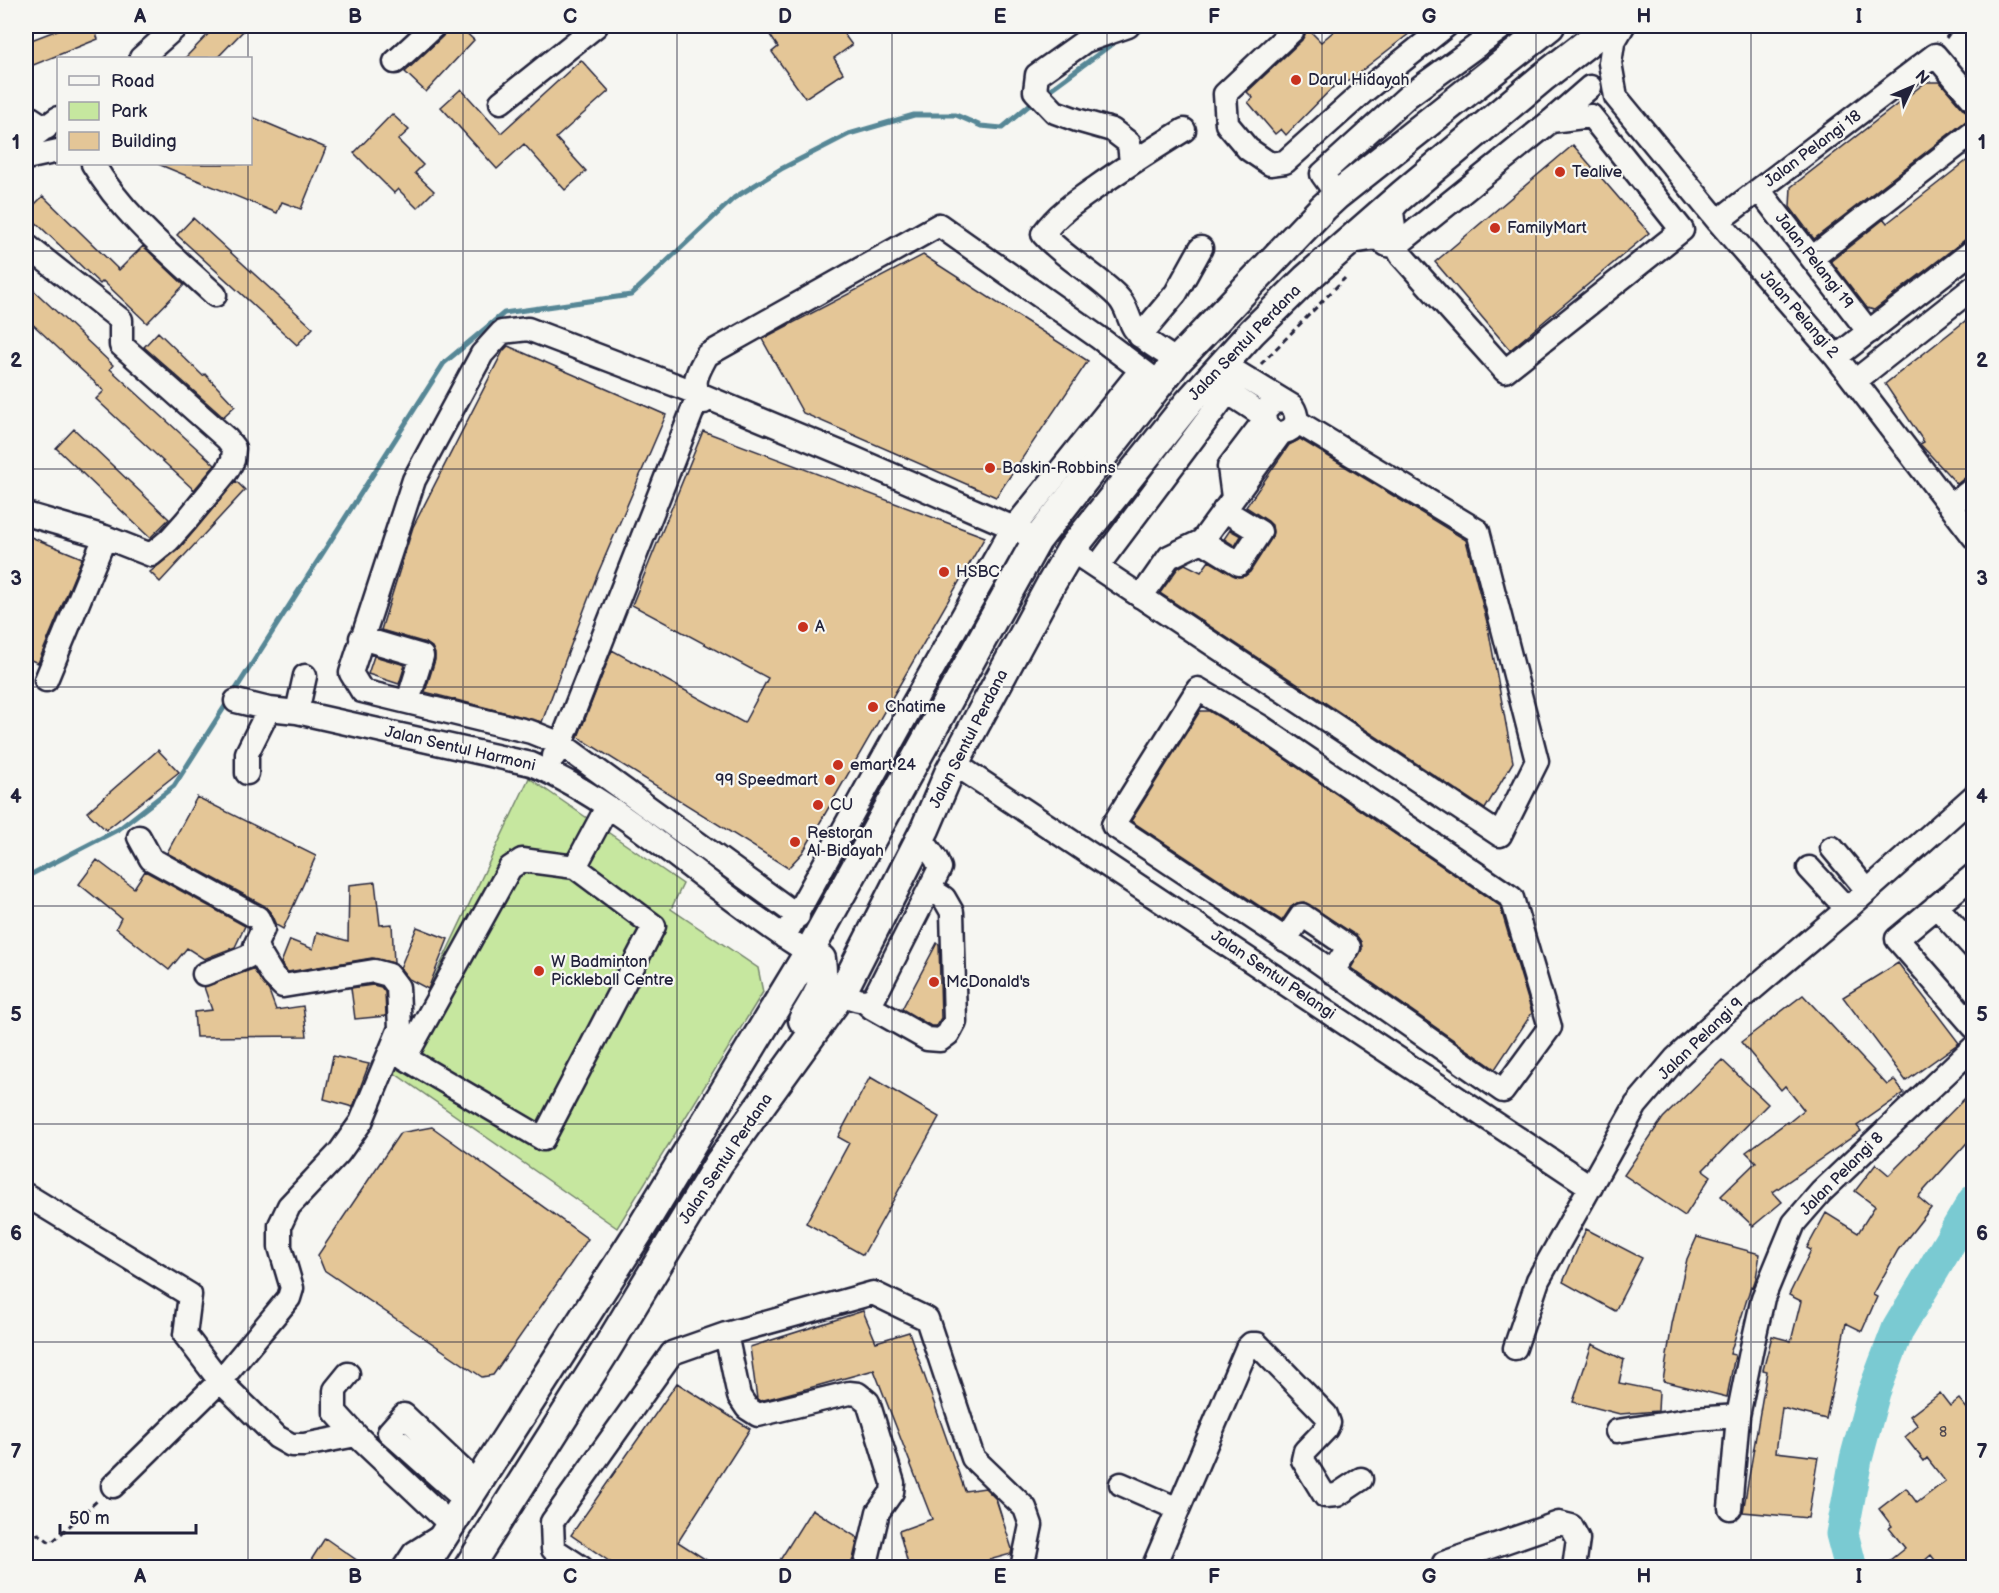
<svg xmlns="http://www.w3.org/2000/svg" width="1999" height="1593" viewBox="0 0 1999 1593" font-family="'Balsamiq Sans',sans-serif">
  <rect width="100%" height="100%" fill="#f6f6f2"/>
  <filter id="ink" filterUnits="userSpaceOnUse"><feTurbulence type="fractalNoise" baseFrequency=".0167" numOctaves="2"/><feDisplacementMap in="SourceGraphic" scale="12" xChannelSelector="R" yChannelSelector="G"/><feConvolveMatrix kernelMatrix="1 2 1 2 8 2 1 2 1" color-interpolation-filters="sRGB"/></filter>
  <g filter="url(#ink)">
    <!-- green -->
    <path fill="#c6e79f" stroke="#74846d" stroke-width="1.5" d="M529,778l154,106 -12,25 87,59 5,24 -146,236 -230,-160 21,-35z"/>
    <g fill="none" stroke-linecap="round" stroke-linejoin="round">
      <!-- stream -->
      <path stroke="#578796" stroke-width="5" d="M1132,34l18,-8
        M1048,91l68,-50
        M26,877l93,-48 55,-43 270,-423 60,-50 127,-18 103,-97 47,-29 68,-35 65,-19h42l25,11 21,2 31,-26"/>
      <!-- river -->
      <path stroke="#7acad2" stroke-width="33" d="M1851,1568l-9,-34 14,-75 18,-67 24,-63 76,-128"/>
    </g>
    <!-- building -->
    <path fill="#e4c697" stroke="#22223b" stroke-width="1.5" d="M68,26h25l5,13 -72,29v-26z
      M216,26h32l-31,32h-32z
      M447,26h12l15,14 -48,52 -21,-20 38,-36z
      M764,26h74l14,19 -18,13 9,15 -38,25 -33,-46 6,-5z
      M1340,26h79l-72,56 -4,-5 -57,58 -5,-6 -6,5 -27,-32 5,-4 -6,-6 55,-52 5,-12 14,14z
      M581,60l28,31 -53,47 30,33 -21,19 -41,-46 -27,25 -56,-62 20,-18 40,44z
      M1926,82h14l24,28 7,4 3,5 -8,2 -152,118 -24,-32 1,-20z
      M392,114l17,16 -11,10 25,25 -8,8 19,18 -17,17 -19,-19 -4,4 -40,-40z
      M250,116l76,32 -25,61 -19,-7 -5,11 -119,-49h92z
      M1573,145l76,88 -139,117 -75,-88z
      M1974,155v82l-8,2 -92,71 -7,-2 -36,-47 53,-42 3,4z
      M43,196l76,74 24,-24 41,39 -37,38 -44,-42 -3,3 -74,-71z
      M193,218l120,110 -16,17 -120,-110z
      M923,255l165,106 -92,136 -193,-84 -41,-74z
      M26,283l87,82 -3,4 105,96 -21,25 -98,-91 8,-8 -78,-73z
      M1974,314v161l-8,2 -9,7 -37,-40 4,-2 -39,-58z
      M158,332l45,44 2,-2 30,32 -12,11 -79,-70z
      M508,346l158,69 -68,158 -56,149 -117,-30 10,-32v-6l-3,-7 -6,-4 -45,-13 32,-103 90,-176z
      M74,429l95,90 -19,19 -94,-90z
      M703,431l282,106 -182,315 -15,16 -210,-131 34,-87 132,73 24,-45 -136,-73z
      M1300,439l166,101 21,82 26,140 -28,47 -325,-216 18,-25 7,-4 16,8 8,-11 29,16 7,-1 5,-4 21,-33 2,-7 -1,-7 -4,-4 -22,-14 43,-62z
      M236,481l9,9 -85,92 -10,-10 29,-23z
      M1230,530l11,6 -6,10 -11,-7z
      M26,535l56,23 -44,105 -12,-5z
      M374,656l31,9 -6,19 -31,-10z
      M1200,711h9l44,26 247,169 32,107 -37,56 -144,-101 11,-19 -1,-7 -4,-6 -53,-34 -7,1 -6,4 -9,14 -151,-100z
      M158,750l21,22 -73,58 -19,-18z
      M197,797l119,59 -33,73 -7,-4 -6,-13 -5,-6 -98,-53z
      M97,860l37,28 11,-17 100,55 -10,21 -31,12 -17,-11 -18,22 -53,-42 5,-10 -42,-34z
      M375,882l5,43 12,-1 2,39 -22,-5 -84,14 -4,-4 -3,-5 9,-23 23,9 4,-17 31,9 1,-56z
      M417,927l31,12 -20,50 -19,-10 -9,-11z
      M937,943l2,1 2,74 -5,8h-5l-29,-17z
      M1898,963l61,80 -53,38 -63,-84z
      M253,969l16,22 7,19 27,-4 4,30 -111,1 -2,-25 18,-2 -8,-23z
      M373,985l8,2 4,5 1,24 -31,3 -4,-31z
      M1803,995l84,90 7,-5 10,13 -47,33 4,5 -88,61 9,10 -29,24 -32,-30 35,-34 -10,-10 41,-30 1,1 16,-13 -19,-24 -4,4 -40,-48z
      M333,1056l36,8 -16,43 -29,-8z
      M1722,1060l46,44 -65,66 8,6 -26,40 -61,-41 39,-57z
      M870,1077l69,40 -76,138 -57,-32 43,-80 -11,-6z
      M1974,1089v46l-56,62 13,11 -33,42 -25,45 4,2 -15,34 -16,-8 -20,96 -44,-11 -6,44 42,5 -10,61 -65,-6 24,-141 -4,-1 9,-34 19,5 10,-40 -12,-6 22,-45 -4,-2 19,-35 32,20 17,-27 -20,-15 21,-27 13,11z
      M432,1127l156,112 -95,136 -11,2 -158,-107 -6,-15 82,-122z
      M1586,1229l56,29 -27,53 -52,-29z
      M1697,1237l63,17 -4,24 -3,9 -2,-1 -21,68 5,1 -8,42 -64,-16 9,-57 15,-65z
      M863,1311l13,31 33,-10 56,159 20,-3 11,11 16,50 -1,5 -51,14h-51l-10,-37 33,-12 -58,-149 -72,20 -42,11 -3,-2 -7,-52z
      M1592,1344l32,16 -5,23 40,8 -1,20 -38,3 -47,-12z
      M677,1383l73,46 -72,113 41,26h-100l-48,-33z
      M1940,1393l10,13 9,-7 15,18v151h-33l-10,-13 -15,13h-36l25,-20 -16,-20 3,-2 -13,-17 27,-21 11,15 28,-22 -18,-23 -3,3 -19,-24 13,-11 -8,-10z
      M812,1509l46,29 -5,21 -4,9h-74z
      M325,1538l43,30h-62z"/>
    <g fill="none" stroke-linecap="round" stroke-linejoin="round">
      <!-- minor-tunnel -->
      <path stroke="#cccccd" stroke-width="22" stroke-dasharray="22 11" stroke-linecap="butt" d="M327,1568h4"/>
      <defs>
        <path id="minor" d="M1128,26l-43,15 -48,34 -2,16 20,21 22,8 35,10 17,13 2,20
          M1623,26l-10,17 -3,20 6,34 102,124 118,136 138,180
          M1293,30l-68,64 2,30 21,25 22,15 15,-2 77,-69 84,-67
          M141,58l36,-32
          M395,62l39,-36
          M501,102l95,-76
          M26,115l20,13
          M26,142l32,-24
          M26,158l32,-7
          M93,164c30,51 78,90 122,131
          M1759,190l110,142
          M1337,195l-15,-21 86,-78 96,-70
          M1402,195l-10,16 4,35 5,9 104,116 177,-141 -91,-114 -40,5
          M1718,221l217,-166 39,46
          M1346,243l31,-5 10,7 9,1 155,-125 39,-34
          M26,245l95,75v25l106,94 7,9 -1,12 -6,11 -41,50 -17,19 -18,15 -46,-18 -79,-23
          M1812,258l162,-126
          M1140,336l36,-43 25,-45
          M1836,357l138,-107
          M1177,361c-14,-10 -33,-19 -43,-33 -7,-11 -6,-21 -17,-32 -23,-23 -53,-38 -74,-62 15,-21 35,-34 55,-48 28,-20 57,-38 86,-56
          M1223,364l69,42c19,30 -33,39 -27,5l9,-9 9,-1
          M1855,381l119,-94
          M1215,384l49,32
          M704,402c-15,-18 -7,-28 3,-47l232,-130 159,112 61,46
          M1233,497l-4,-30 35,-46
          M1951,506l23,-18
          M1202,541l37,23 21,-32 -36,-22
          M1071,550l429,285 37,-74 -59,-230 -182,-110
          M1097,567l131,-175
          M1141,597l28,-40 33,-16 79,-108
          M361,638l61,18 -14,45
          M46,680l59,-143
          M1198,689l62,37 252,172 38,129 -47,64 -197,-138 -193,-128z
          M236,701l33,8 28,3 234,52c96,41 177,125 266,181
          M297,712l8,-36
          M554,756l7,-12 138,-350
          M955,764l636,423
          M247,773v-20l22,-44
          M1832,848l35,42
          M522,860l53,7 79,59 -111,213 -138,-81 105,-190z
          M575,867l32,-60
          M1809,868l38,41
          M1974,875l-77,64 77,88
          M1936,906l38,42
          M798,916l-237,-172 -30,-12 -169,-41 -11,-18 63,-193 68,-126 20,-22 26,-3 171,65 152,63 163,71 23,12
          M784,937l129,-233 96,-170 132,-164
          M1285,940l17,-25 47,32 -17,25
          M204,974l43,-17 11,-7
          M852,998c10,3 15,5 23,-2l65,-128 -4,-9 -16,-22
          M865,1002l7,6 55,31 13,1 8,-6 7,-13 -3,-109 -8,-14 -14,-9
          M26,1195l164,100 -5,40 35,46 57,56 14,8h13l52,-10 94,89
          M726,1334l13,62 8,12 11,7 91,-22 9,1 10,8 25,81 -1,9 -14,20 -13,56
          M1515,1348l23,-68 98,-175 40,-47 46,-43 125,-106 127,-113
          M348,1374l-13,16v22l21,23
          M1617,1431l77,-12 44,-3
          M1121,1484l57,25
          M113,1486l107,-105 69,-83 3,-10 -12,-41v-22l9,-19 50,-53 22,-31 39,-94 -2,-41 -9,-12 -15,-4 -91,15 -10,-10 -18,-30 8,-17 -5,-11 -107,-59 -12,-22
          M465,1500l-76,-68 15,-17 72,68
          M1730,1508l8,-92 14,-69 11,-49 31,-75 27,-31 153,-145
          M1444,1563l115,-40 12,3 7,13 -4,29
          M404,1568l10,-15 27,-17
          M582,1568l-29,-19 -1,-27 120,-169 54,-19 147,-41 54,26 46,139 52,50 6,17 -9,43
          M1153,1568l94,-220 4,-4h6l69,71 3,8 -3,6 -21,22 -2,9 22,36 12,-1 24,-16"/>
        <path id="major" d="M803,1020c15,-26 22,-30 18,-61
          M423,1568l214,-333 172,-283 228,-412 140,-179 146,-153 14,-13 213,-169
          M468,1568l136,-215 115,-190 122,-169 84,-165 24,-56 102,-189 20,-34 118,-148 63,-70 54,-53 96,-84 140,-117 67,-52"/>
      </defs>
      <!-- minor casing -->
      <use href="#minor" stroke="#22223b" stroke-width="27"/>
      <!-- major casing -->
      <use href="#major" stroke="#22223b" stroke-width="33"/>
      <!-- path -->
      <path stroke="#22223b" stroke-width="3" stroke-dasharray="6 4.5" stroke-linecap="butt" d="M1946,38l9,-12
        M1261,364l84,-86
        M26,1537l13,-3 12,9 47,-43"/>
      <!-- minor -->
      <use href="#minor" stroke="#f6f6f2" stroke-width="22"/>
      <!-- major -->
      <use href="#major" stroke="#f6f6f2" stroke-width="28"/>
    </g>
  </g>
  <!-- grid -->
  <path fill="none" stroke="#22223b" stroke-width="1.5" stroke-opacity="0.55" d="M248,26v32M463,26v1542M677,26v1542M892,26v1542M1107,26v1542M1322,26v1542M1536,26v1542M1751,26v1542M248,164v1404M26,251h1948M26,469h1948M26,687h1948M26,906h1948M26,1124h1948M26,1342h1948"/>
  <!-- markers -->
  <g fill="#c8321e" stroke="#f6f6f2" stroke-width="2">
    <circle cx="1296" cy="80" r="6"/>
    <circle cx="1560" cy="172" r="6"/>
    <circle cx="1495" cy="228" r="6"/>
    <circle cx="990" cy="468" r="6"/>
    <circle cx="944" cy="572" r="6"/>
    <circle cx="803" cy="627" r="6"/>
    <circle cx="873" cy="707" r="6"/>
    <circle cx="838" cy="765" r="6"/>
    <circle cx="830" cy="780" r="6"/>
    <circle cx="818" cy="805" r="6"/>
    <circle cx="795" cy="842" r="6"/>
    <circle cx="539" cy="971" r="6"/>
    <circle cx="934" cy="982" r="6"/>
  </g>
  <g text-anchor="middle" dominant-baseline="central" stroke-width="4.5" stroke-linejoin="round" paint-order="stroke">
    <!-- number labels -->
    <g font-size="14" fill="#524b52">
      <text x="1943" y="1432">8</text>
    </g>
    <!-- poi labels -->
    <g font-size="16" fill="#22223b" stroke="#f6f6f2" text-anchor="start">
      <text x="1308" y="80">Darul Hidayah</text>
      <text x="1572" y="172">Tealive</text>
      <text x="1507" y="228">FamilyMart</text>
      <text x="1002" y="468">Baskin-Robbins</text>
      <text x="956" y="572">HSBC</text>
      <text x="815" y="627">A</text>
      <text x="885" y="707">Chatime</text>
      <text x="850" y="765">emart 24</text>
      <text x="818" y="780" text-anchor="end">99 Speedmart</text>
      <text x="830" y="805">CU</text>
      <text x="807" y="833">Restoran<tspan x="807" dy="18">Al-Bidayah</tspan></text>
      <text x="551" y="962">W Badminton<tspan x="551" dy="18">Pickleball Centre</tspan></text>
      <text x="946" y="982">McDonald's</text>
    </g>
    <!-- street labels -->
    <g font-size="16" fill="#22223b" stroke="#f6f6f2">
      <text transform="translate(1813 149) rotate(-37)">Jalan Pelangi 18</text>
      <text transform="translate(1814 261) rotate(52)">Jalan Pelangi 19</text>
      <text transform="translate(1799 314) rotate(49)">Jalan Pelangi 2</text>
      <text transform="translate(1245 343) rotate(-46)">Jalan Sentul Perdana</text>
      <text transform="translate(969 739) rotate(-63)">Jalan Sentul Perdana</text>
      <text transform="translate(460 749) rotate(13)">Jalan Sentul Harmoni</text>
      <text transform="translate(1273 975) rotate(34)">Jalan Sentul Pelangi</text>
      <text transform="translate(1701 1039) rotate(-44)">Jalan Pelangi 9</text>
      <text transform="translate(726 1159) rotate(-56)">Jalan Sentul Perdana</text>
      <text transform="translate(1842 1174) rotate(-45)">Jalan Pelangi 8</text>
    </g>
  </g>
  <!-- margin -->
  <rect width="1999" height="1593" fill="none" stroke="#f6f6f2" stroke-width="66"/>
  <!-- legend -->
  <rect x="57" y="57" width="195" height="108" fill="#f6f6f2" stroke="#a1a1a9" stroke-width="1.5"/>
  <rect x="69" y="76" width="30" height="9" fill="#f6f6f2" stroke="#a1a1a9" stroke-width="1.5"/>
  <text x="111" y="87" font-size="18" fill="#22223b">Road</text>
  <rect x="69" y="102" width="30" height="18" fill="#c6e79f" stroke="#a1a1a9" stroke-width="1.5"/>
  <text x="111" y="117" font-size="18" fill="#22223b">Park</text>
  <rect x="69" y="132" width="30" height="18" fill="#e4c697" stroke="#a1a1a9" stroke-width="1.5"/>
  <text x="111" y="147" font-size="18" fill="#22223b">Building</text>
  <!-- north arrow -->
  <g transform="translate(1912 87) rotate(46)" stroke="#f6f6f2" stroke-width="4.5" paint-order="stroke">
  <path d="M0-4.5L10 22L0 15L-10 22Z" fill="#22223b"/>
  <text y="-9" font-size="16" font-weight="bold" text-anchor="middle" fill="#22223b">N</text>
  </g>
  <!-- scale -->
  <path d="M60 1524v9h136v-9" fill="none" stroke="#22223b" stroke-width="3"/>
  <text x="69" y="1524" font-size="18" fill="#22223b" stroke="#f6f6f2" stroke-width="4.5" paint-order="stroke">50 m</text>
  <rect x="33" y="33" width="1933" height="1527" fill="none" stroke="#22223b" stroke-width="2"/>
  <g font-size="20" text-anchor="middle" font-weight="bold" fill="#22223b">
    <text x="140" y="23">A</text>
    <text x="355" y="23">B</text>
    <text x="570" y="23">C</text>
    <text x="785" y="23">D</text>
    <text x="1000" y="23">E</text>
    <text x="1214" y="23">F</text>
    <text x="1429" y="23">G</text>
    <text x="1644" y="23">H</text>
    <text x="1859" y="23">I</text>
    <text x="16" y="149">1</text>
    <text x="1982" y="149">1</text>
    <text x="16" y="367">2</text>
    <text x="1982" y="367">2</text>
    <text x="16" y="585">3</text>
    <text x="1982" y="585">3</text>
    <text x="16" y="803">4</text>
    <text x="1982" y="803">4</text>
    <text x="16" y="1021">5</text>
    <text x="1982" y="1021">5</text>
    <text x="16" y="1240">6</text>
    <text x="1982" y="1240">6</text>
    <text x="16" y="1458">7</text>
    <text x="1982" y="1458">7</text>
    <text x="140" y="1583">A</text>
    <text x="355" y="1583">B</text>
    <text x="570" y="1583">C</text>
    <text x="785" y="1583">D</text>
    <text x="1000" y="1583">E</text>
    <text x="1214" y="1583">F</text>
    <text x="1429" y="1583">G</text>
    <text x="1644" y="1583">H</text>
    <text x="1859" y="1583">I</text>
  </g>
</svg>
